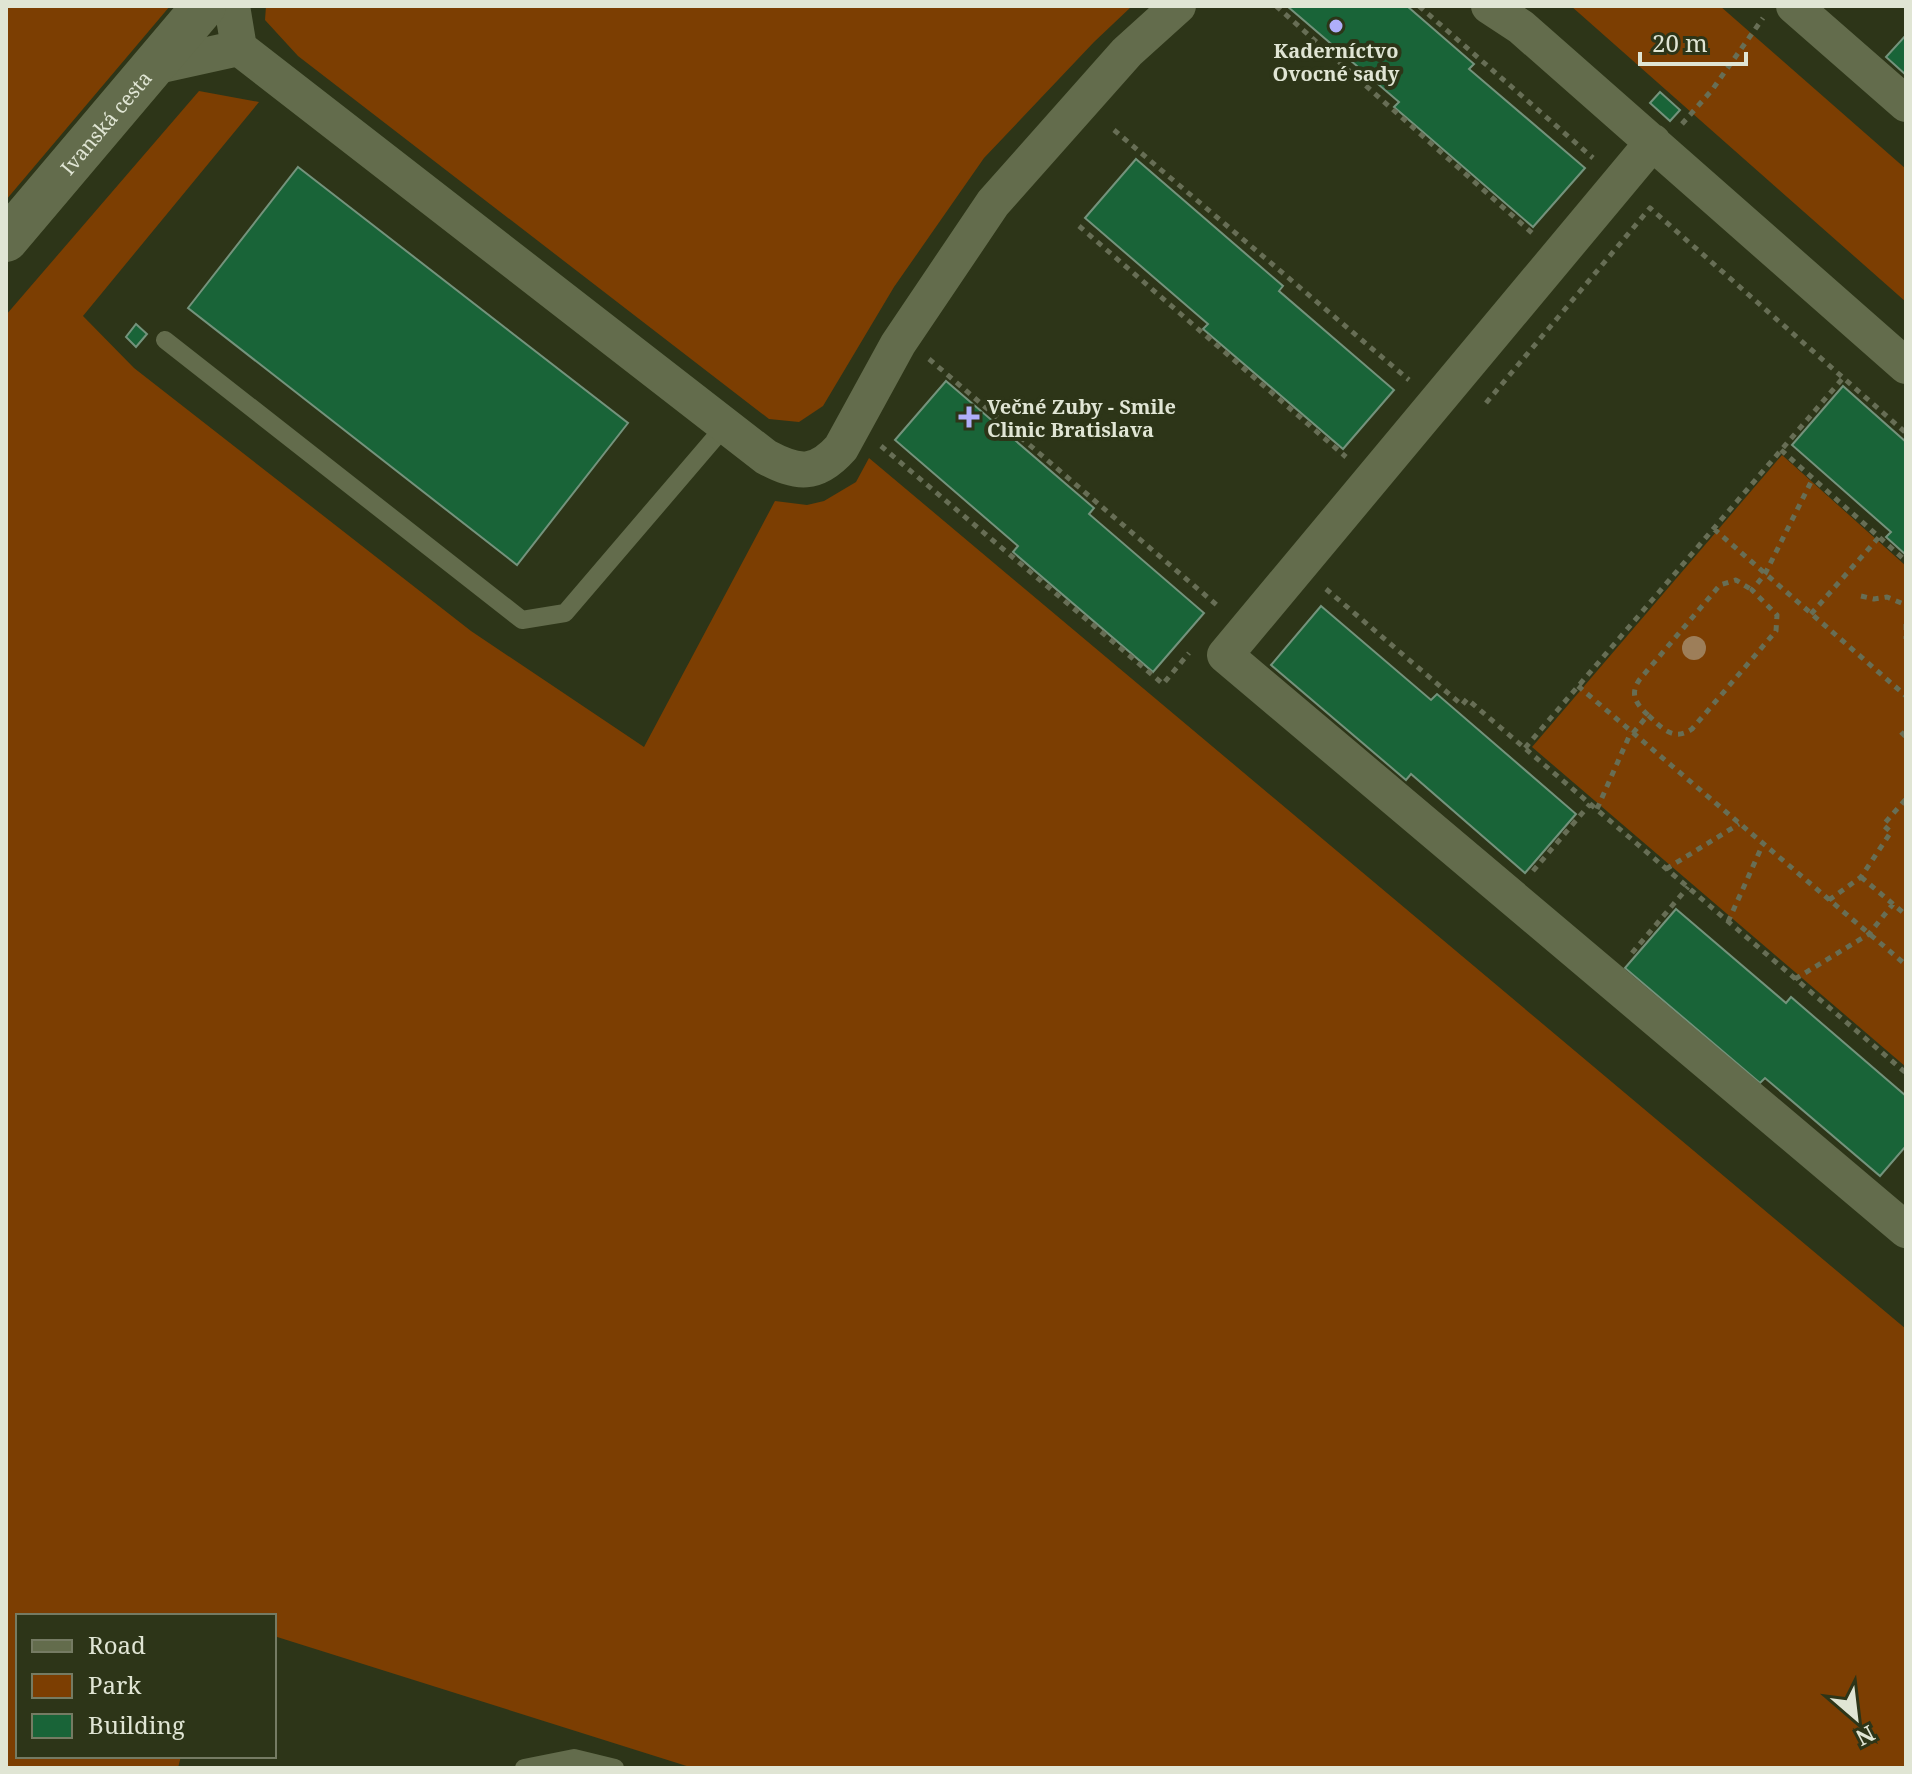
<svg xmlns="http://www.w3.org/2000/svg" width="1912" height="1774" viewBox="0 0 1912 1774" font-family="'Noto Serif',serif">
  <rect width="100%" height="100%" fill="#2d3518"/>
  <!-- green -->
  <path fill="#7c3e02" d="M6,6h164l-164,194z
    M266,6h866l-38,36 -110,116 -90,129 -71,119 -24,16 -30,-3 -471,-363 -33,-36z
    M1571,6h149l186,163v133z
    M199,91l60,11 -176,214 51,52 337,263 173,116 131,-246 32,4 17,-4 32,-19 13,-24 1037,871v439h-1213l-419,-132v-20h-256v140h163l-3,12h-172v-1453z
    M1782,455l124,111v501l-374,-320z"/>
  <!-- building -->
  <path fill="#196438" stroke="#74937c" stroke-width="2" d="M1287,6h120l67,58 -5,5 116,99 -52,59 -139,-120 5,-5z
    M1906,35v40l-20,-18z
    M1660,92l20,18 -10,11 -20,-18z
    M1136,159l147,127 -4,5 115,99 -51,59 -140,-120 5,-5 -123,-106z
    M298,167l330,256 -111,142 -329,-257z
    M136,324l11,10 -11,13 -10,-10z
    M946,381l148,127 -5,6 115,99 -51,59 -140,-120 5,-6 -123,-106z
    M1843,386l63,56v113l-20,-18 5,-5 -99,-87z
    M1321,606l110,94 6,-6 139,120 -51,59 -114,-99 -5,6 -135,-115z
    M1676,909l110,94 5,-6 115,99v50l-26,30 -115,-98 -5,5 -135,-115z"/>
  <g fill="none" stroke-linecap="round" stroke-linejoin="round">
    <!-- path -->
    <path stroke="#676e55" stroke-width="5" stroke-dasharray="6 6" stroke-linecap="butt" d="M1276,6l256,227
      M1419,6l174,152
      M1682,124l30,-34 51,-72
      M1114,130l295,250
      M1079,226l267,231
      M929,359l290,248
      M1486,403l164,-195 256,225
      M881,446l282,238 26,-31
      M1781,450l125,111
      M1714,529l192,167
      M1326,589l136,116 5,-6 439,374
      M1861,596l13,3 13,-2 19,8
      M1811,614l68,-77
      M1906,624v15
      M1578,686l328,279
      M1648,715c-12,-11 -19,-21 -8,-36l80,-94 16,-5 16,10
      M1901,732l5,5
      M1633,733l15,-18c14,13 25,27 44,14l84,-98 1,-16 -25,-25 13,-16 48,-96
      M1525,748l318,-370
      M1597,809l34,-77
      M1666,869l73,-45
      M1533,871l57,-67
      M1861,877l45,38
      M1829,900l32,-23 30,-45 -8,-7 23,-26
      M1728,922l35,-78
      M1632,953l56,-66
      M1795,979l74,-45 24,-30"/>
    <!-- service -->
    <path stroke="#636c4c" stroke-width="18" d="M165,340l357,280 43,-7 160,-187
      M524,1768l50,-10 41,10"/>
    <!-- minor -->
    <path stroke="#636c4c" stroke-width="36" d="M232,6l7,42 527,409c32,17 50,19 75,-9l57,-104 95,-141 134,-151 51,-46
      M1489,6l32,21 385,339
      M1794,6l112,98
      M153,67l86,-19
      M1653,142l-428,513 681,575"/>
    <!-- tertiary -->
    <path stroke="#636c4c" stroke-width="44" id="s1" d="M6,240l198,-234"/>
  </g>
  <!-- trees -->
  <circle fill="#9d7e59" cx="1694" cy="648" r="12"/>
  <!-- markers -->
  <g fill="#afaefa" stroke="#2d3518" stroke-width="3">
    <circle cx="1336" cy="26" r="8"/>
    <path d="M965 405h8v8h8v8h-8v8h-8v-8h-8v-8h8z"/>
  </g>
  <g text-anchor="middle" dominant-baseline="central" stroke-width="8" stroke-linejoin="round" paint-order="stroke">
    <!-- poi labels -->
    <g font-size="20" font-weight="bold" fill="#e0e5d4" stroke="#2d3518">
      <text x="1336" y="50">Kaderníctvo<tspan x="1336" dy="23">Ovocné sady</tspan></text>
      <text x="987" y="406" text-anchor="start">Večné Zuby - Smile<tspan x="987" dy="23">Clinic Bratislava</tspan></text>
    </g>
    <!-- street labels -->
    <g font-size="20" fill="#e0e5d4" stroke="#2d3518">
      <text stroke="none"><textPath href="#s1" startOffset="154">Ivanská cesta</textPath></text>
    </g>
  </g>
  <!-- border -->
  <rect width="1912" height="1774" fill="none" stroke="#e0e5d4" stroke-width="16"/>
  <!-- legend -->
  <rect x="16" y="1614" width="260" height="144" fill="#2d3518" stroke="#757b63" stroke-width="2"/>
  <rect x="32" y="1640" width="40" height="12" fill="#636c4c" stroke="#757b63" stroke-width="2"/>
  <text x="88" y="1654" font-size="24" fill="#e0e5d4">Road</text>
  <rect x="32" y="1674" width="40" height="24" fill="#7c3e02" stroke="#757b63" stroke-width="2"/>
  <text x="88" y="1694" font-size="24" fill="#e0e5d4">Park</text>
  <rect x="32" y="1714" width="40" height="24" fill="#196438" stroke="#757b63" stroke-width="2"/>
  <text x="88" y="1734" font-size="24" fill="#e0e5d4">Building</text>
  <!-- north arrow -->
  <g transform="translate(1856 1718) rotate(152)" stroke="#2d3518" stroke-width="6" paint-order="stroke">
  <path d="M0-6L14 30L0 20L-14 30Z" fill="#e0e5d4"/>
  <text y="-12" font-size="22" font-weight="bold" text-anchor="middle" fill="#e0e5d4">N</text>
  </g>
  <!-- scale -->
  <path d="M1640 52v12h106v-12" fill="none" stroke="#e0e5d4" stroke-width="4"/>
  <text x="1652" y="52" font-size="24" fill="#e0e5d4" stroke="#2d3518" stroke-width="6" paint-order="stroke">20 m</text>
</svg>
